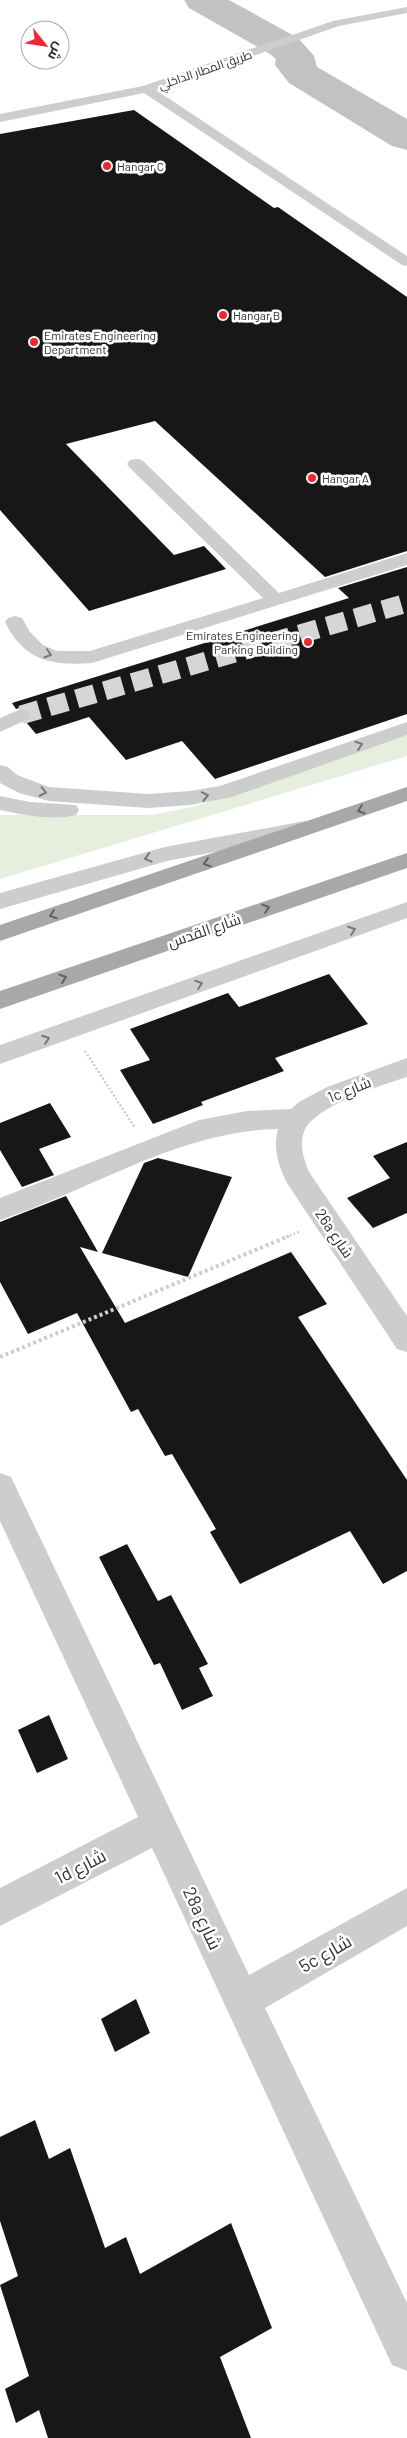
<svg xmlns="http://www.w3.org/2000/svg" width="407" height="2438" viewBox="0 0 407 2438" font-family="Barlow,Cairo,sans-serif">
  <rect width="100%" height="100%" fill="#fff"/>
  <!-- green -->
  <path fill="#e6eedd" d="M407,734v22l-407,123v-64h151l42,-8z"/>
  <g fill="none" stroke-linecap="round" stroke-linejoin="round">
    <!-- taxiway -->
    <path fill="#c2c2c2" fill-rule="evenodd" d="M184,0h45l69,38 16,18 3,11 90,52v31l-15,-4 -103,-63 -14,-18 1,-6 -6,-5 -81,-46z"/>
  </g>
  <!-- building -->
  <path fill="#171717" d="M134,110l140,98 4,-1 129,90v254l-82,26 -170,-156 -89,23 108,111 30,-9 22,23 -137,42 -89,-101v-376z
    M407,567v147l-192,65 -33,-38 -56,19 -37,-43 -53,17 -10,-12 7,-7 -3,-5 -8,-3 -6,2 -4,-6 337,-105 -11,-10z
    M329,974l39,50 -93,34 9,13 -83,31 2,3 -50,19 -33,-54 30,-10 -20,-31 98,-36 11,14z
    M50,1103l21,34 -32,12 15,26 -32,12 -22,-37v-27z
    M407,1142v71l-34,15 -26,-30 43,-20 -17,-22z
    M158,1158l74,19 -44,100 -86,-24 42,-90z
    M66,1196l32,56 -18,-5 45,76 166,-71 36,52 -29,13 109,163v91l-24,13 -33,-53 -110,53 -30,-52 6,-3 -44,-75 -7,2 -27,-47 -7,3 -54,-99 -49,21 -28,-52v-60z
    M127,1544l31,57 13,-6 37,69 -9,4 14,28 -31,14 -22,-47 -6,2 -55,-108z
    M49,1715l19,44 -31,14 -19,-43z
    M136,1999l14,34 -35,19 -14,-33z
    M35,2120l14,39 21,-11 35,100 21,-11 14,37 91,-51 41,105 -52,29 31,81h-203l-9,-28 -23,13 -11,-34 24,-13 -29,-91 18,-9 -18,-55v-84z"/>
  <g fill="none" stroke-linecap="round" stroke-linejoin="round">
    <!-- minor-tunnel -->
    <path stroke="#d6d6d6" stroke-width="19" stroke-dasharray="19 10" stroke-linecap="butt" d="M21,715l386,-112"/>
    <!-- path-far1 -->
    <path stroke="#cdcdcd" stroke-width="2.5" stroke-dasharray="2 2" stroke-linecap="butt" d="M85,1051l50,77
      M286,1237l13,-5"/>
    <!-- path -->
    <path stroke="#cdcdcd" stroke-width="4" stroke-dasharray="3 3" stroke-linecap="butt" d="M0,1357l289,-121"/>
    <!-- minor -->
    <path fill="#cdcdcd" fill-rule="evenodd" d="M407,7v6l-68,13 -183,64 251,166v10l-5,-1 -258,-172 -144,29v-8l143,-28 190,-65z
      M136,459l6,1 137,133 128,-40v12l-315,98c-40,3 -68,-2 -87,-41l3,-4 7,-2 7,2 8,14 13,13 14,6h33l173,-53 -133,-130 -3,-4 3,-4z
      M21,709l7,2 3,4 -3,4 -28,13v-14z
      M407,722v13l-175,62 -42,8 -42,3 -99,-7 -30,-8 -19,-10v-18l8,2 9,8 32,12 99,7 42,-3 30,-5z
      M0,796l30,6 46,3 3,5 -3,5c-24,6 -52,0 -76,-5z
      M305,821l8,2 3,5 -3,5 -146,28 -167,48v-16l165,-46z
      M407,902v16l-407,146v-19z
      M407,1058v19c-24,8 -94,29 -103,55 -5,14 0,27 5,40l98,144v36l-10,-3 -110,-166c-9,-18 -14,-34 -9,-54 -99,2 -186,61 -278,91v-22l199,-78 48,-9 44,-2 8,-7 28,-15z
      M0,1473l11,4 238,498 158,-87v38l-142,82 142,295v68l-15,-6 -240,-517 -152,78v-38l138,-71 -138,-296z"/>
    <!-- major -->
    <path fill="#a8a8a8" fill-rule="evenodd" d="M407,787v14l-407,140v-16z
      M407,853v15l-407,141v-18z"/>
  </g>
  <!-- one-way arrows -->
  <defs><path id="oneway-chevron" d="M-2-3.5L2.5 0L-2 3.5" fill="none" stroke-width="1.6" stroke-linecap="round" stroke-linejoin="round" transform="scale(1.25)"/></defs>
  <g stroke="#777">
    <use href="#oneway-chevron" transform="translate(48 654) rotate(18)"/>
    <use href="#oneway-chevron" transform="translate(359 745) rotate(-19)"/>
    <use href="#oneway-chevron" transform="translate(43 792) rotate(12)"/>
    <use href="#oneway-chevron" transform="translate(205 796) rotate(-11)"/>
    <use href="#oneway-chevron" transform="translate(148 858) rotate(165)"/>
    <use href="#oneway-chevron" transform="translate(352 930) rotate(-20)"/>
    <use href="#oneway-chevron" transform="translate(199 984) rotate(-20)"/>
    <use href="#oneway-chevron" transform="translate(46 1039) rotate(-20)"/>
  </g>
  <g stroke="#606060">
    <use href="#oneway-chevron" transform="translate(361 810) rotate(161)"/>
    <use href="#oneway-chevron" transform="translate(207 863) rotate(161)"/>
    <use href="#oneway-chevron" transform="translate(266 908) rotate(-19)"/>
    <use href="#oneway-chevron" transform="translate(53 915) rotate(161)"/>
    <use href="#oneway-chevron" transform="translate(63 978) rotate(-19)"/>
  </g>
  <!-- markers -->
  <g fill="#f4252f" stroke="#fff" stroke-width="2">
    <circle cx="107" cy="166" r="5"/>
    <circle cx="223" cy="315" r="5"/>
    <circle cx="34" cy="342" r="5"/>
    <circle cx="312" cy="478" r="5"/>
    <circle cx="308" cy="642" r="5"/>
  </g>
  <g text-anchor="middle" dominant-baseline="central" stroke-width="5" stroke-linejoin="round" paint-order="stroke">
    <!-- far-street labels -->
    <g font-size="12" fill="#303030" stroke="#fff">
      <text transform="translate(205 69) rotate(-19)">طريق المطار الداخلي</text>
    </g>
    <!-- far-poi labels -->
    <g font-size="12" fill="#303030" stroke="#fff" text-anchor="start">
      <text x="117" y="166">Hangar C</text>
      <text x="233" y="315">Hangar B</text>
      <text x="44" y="335">Emirates Engineering<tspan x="44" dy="14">Department</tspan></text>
      <text x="322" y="478">Hangar A</text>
      <text x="298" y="635" text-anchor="end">Emirates Engineering<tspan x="298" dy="14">Parking Building</tspan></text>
    </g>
    <!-- street labels -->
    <g font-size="15" fill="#303030" stroke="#fff">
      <text transform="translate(204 930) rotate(-19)">شارع القدس</text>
      <text transform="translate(349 1089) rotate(-22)">1c شارع</text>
      <text transform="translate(335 1233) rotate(56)">26a شارع</text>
    </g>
    <!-- near-street labels -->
    <g font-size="18" fill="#303030" stroke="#fff">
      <text transform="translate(80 1866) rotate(-27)">1d شارع</text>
      <text transform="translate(203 1918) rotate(65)">28a شارع</text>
      <text transform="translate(325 1953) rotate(-30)">5c شارع</text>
    </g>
  </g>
  <!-- north arrow -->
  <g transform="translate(45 45) rotate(120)"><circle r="24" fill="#ffffff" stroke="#acacac"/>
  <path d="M0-4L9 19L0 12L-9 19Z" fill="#f4252f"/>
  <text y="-8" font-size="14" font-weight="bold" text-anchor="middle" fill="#303030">ش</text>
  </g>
</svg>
